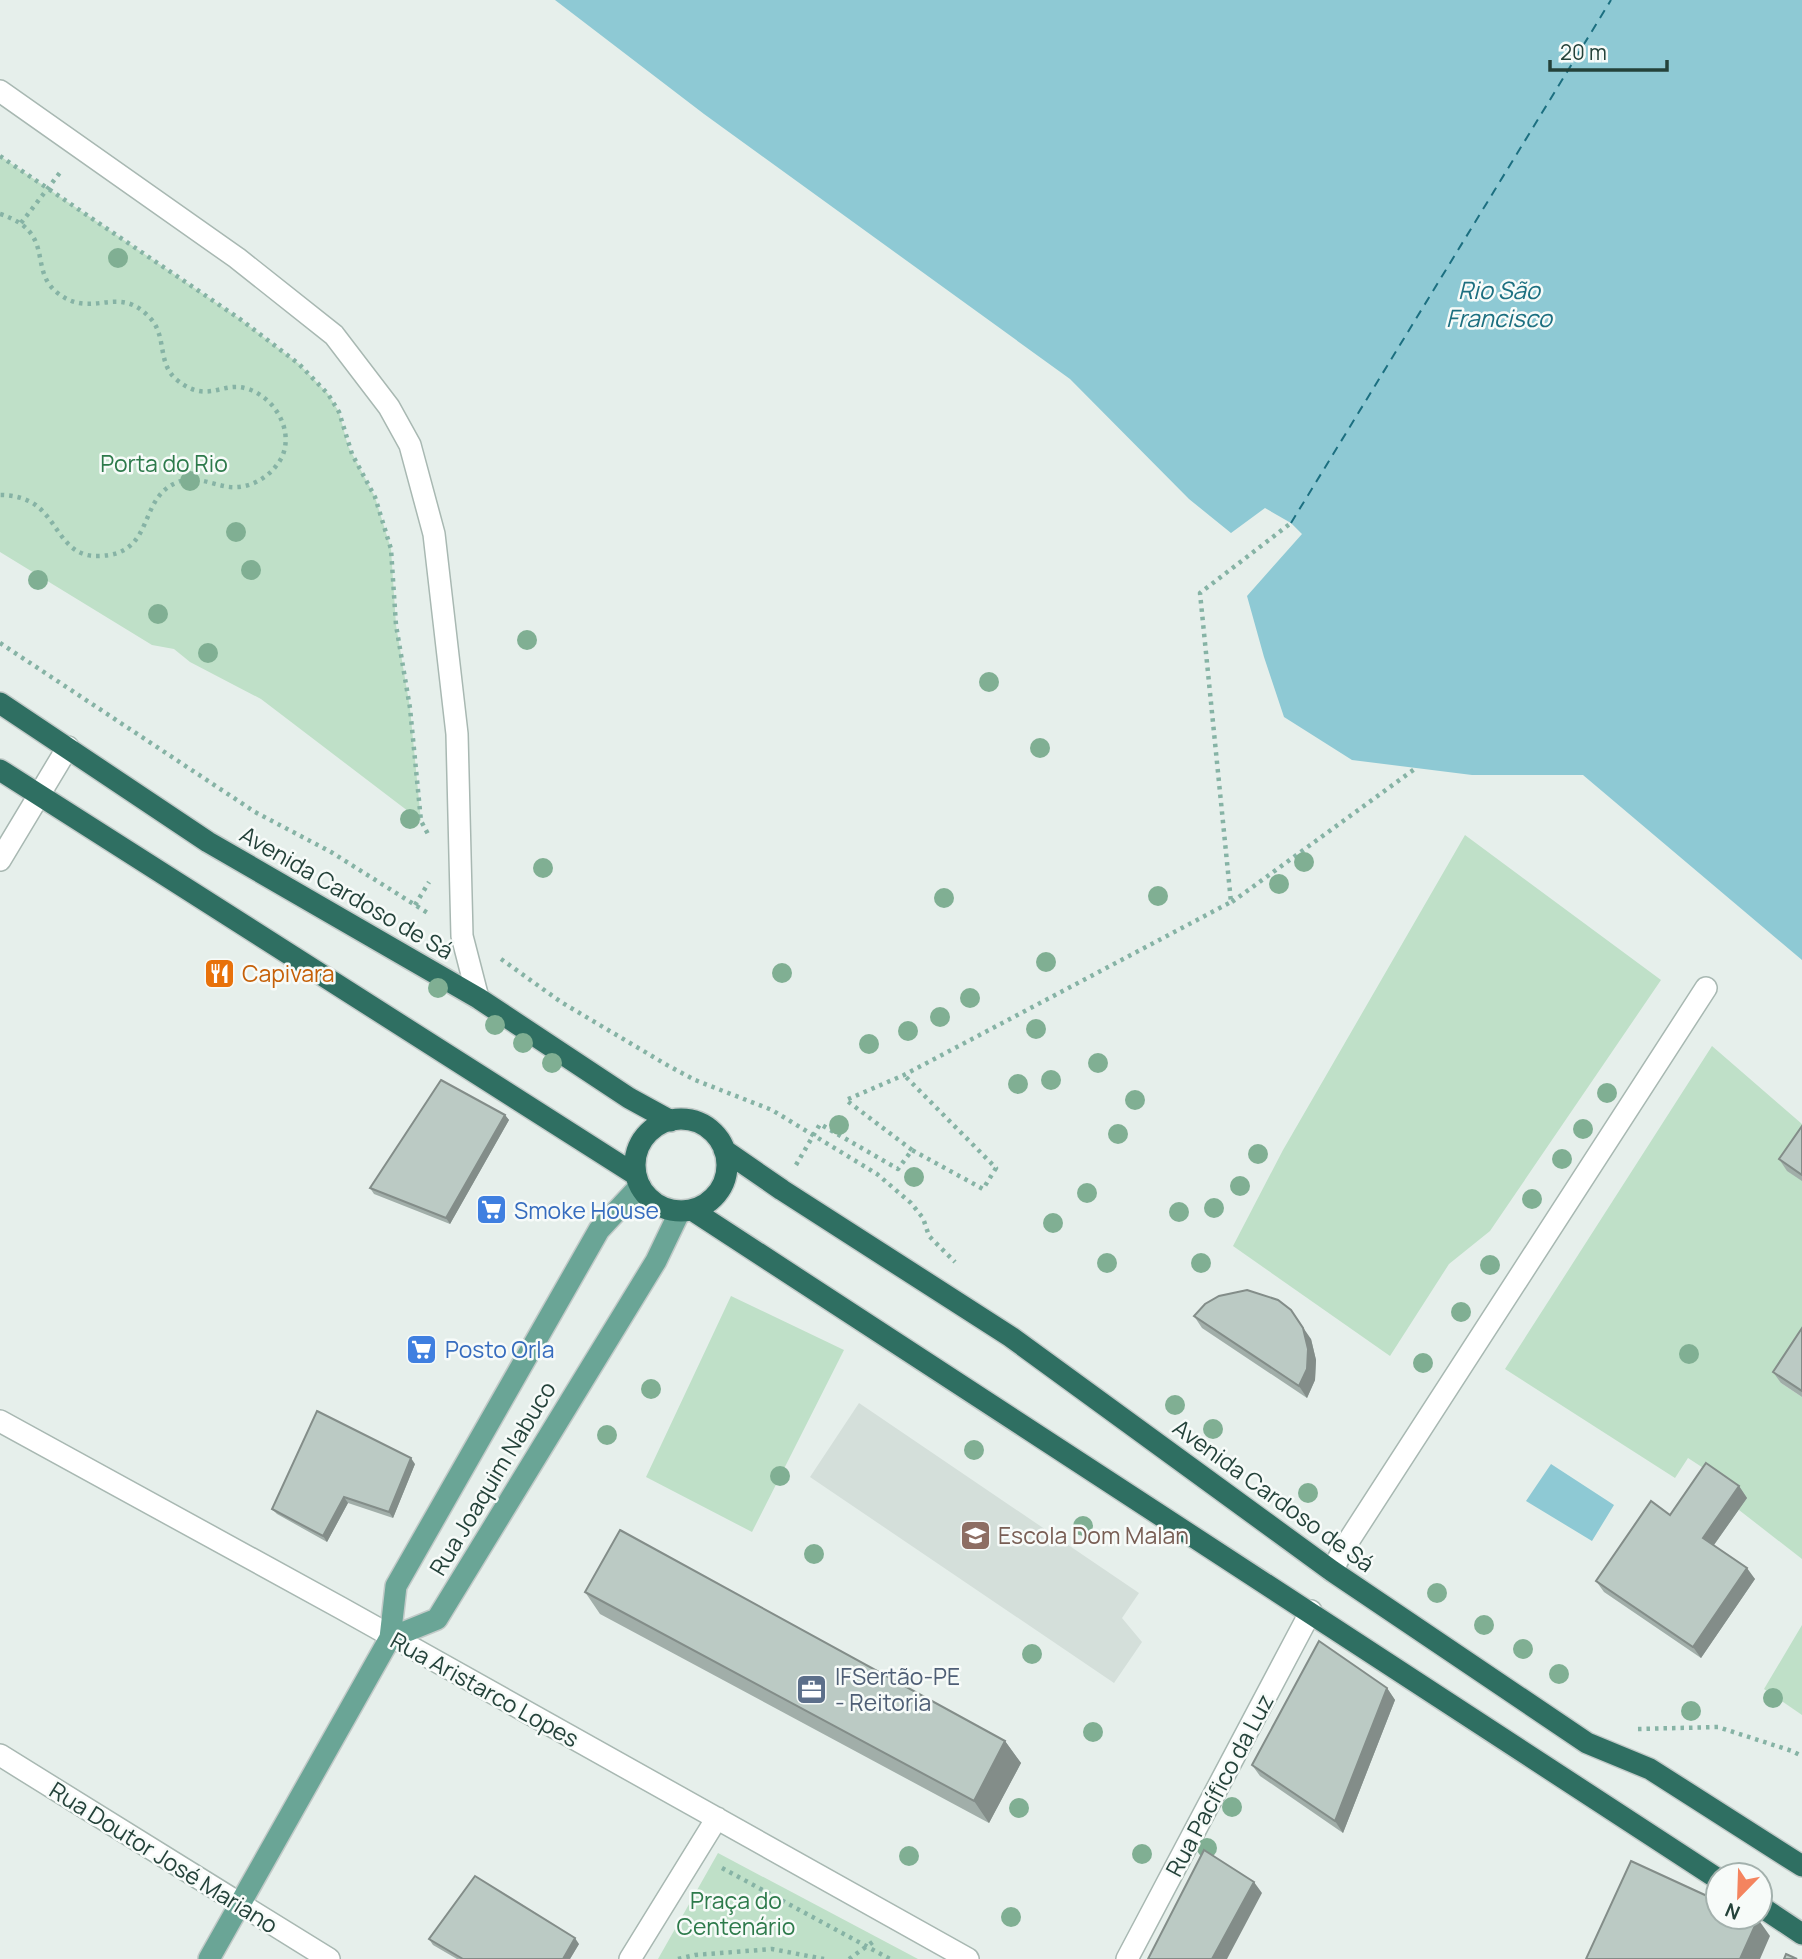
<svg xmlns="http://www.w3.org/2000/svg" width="1802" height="1959" viewBox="0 0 1802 1959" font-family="Manrope,sans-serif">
  <rect width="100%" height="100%" fill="#e6efeb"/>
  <!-- built -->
  <path fill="#d4dfda" d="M859,1403l280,190 -17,25 20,24 -28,41 -304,-206z"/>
  <!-- green -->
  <path fill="#bfe0c8" d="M0,156l240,163 59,45 29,30 11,18 9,34 27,51 16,52 5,76 14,83 11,113 -160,-122 -71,-37 -16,-13 -22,-4 -152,-93z
    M1465,835l196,145 -171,251 -41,33 -59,92 -157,-110 50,-96z
    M1712,1046l90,78v228l-21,31 21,14v162l-63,-49 -25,-35 -26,-17 -13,20 -170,-109z
    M731,1296l113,54 -92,182 -106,-55z
    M1802,1625v90l-38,-26z
    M718,1853l200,106h-260z"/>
  <!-- water -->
  <path fill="#8ec9d4" d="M555,0h1247v960l-219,-185h-111l-120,-15 -68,-43 -20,-60 -17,-61 55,-62 -11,-11 -26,-15 -34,25 -42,-34 -119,-120 -366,-265z
    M1551,1464l63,41 -22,36 -66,-40z"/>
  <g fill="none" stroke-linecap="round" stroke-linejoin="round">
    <!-- ferry -->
    <path stroke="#1c6f80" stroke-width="2" stroke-dasharray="9 7" stroke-linecap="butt" d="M1291,523l320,-523"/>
    <defs>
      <path id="minor" d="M0,91l237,167 97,77 55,72 21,38 24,89 23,200 5,202 16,62
        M0,860l68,-113
        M0,1421l341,187 627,351
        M1332,1571l12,-23 362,-560
        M0,1755l329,204
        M630,1959l87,-141
        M1127,1959l184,-348"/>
      <path id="major" d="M390,1638l47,-19 219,-358 24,-50
        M209,1959l181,-321 6,-52 203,-356 41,-44"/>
      <path id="highway" d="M0,703l208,139 270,156 151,100 42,23
        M0,770l636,405
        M635 1165a46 46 0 1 1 92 0a46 46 0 1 1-92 0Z
        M724,1150l58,40 229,147 321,234 255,172 63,26 152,97
        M692,1210l1026,669
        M1760,1906l42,28"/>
    </defs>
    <!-- minor casing -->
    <use href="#minor" stroke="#a8b8b2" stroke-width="24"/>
    <!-- major casing -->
    <use href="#major" stroke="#c2cac8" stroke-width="24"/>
    <!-- highway casing -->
    <use href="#highway" stroke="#c2cac8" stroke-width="24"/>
    <!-- path -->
    <path stroke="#86b3a5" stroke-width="4.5" stroke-dasharray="3.5 5" stroke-linecap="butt" d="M0,156l240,163 59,45 29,30 11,18 13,42 23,43 16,52 5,76 14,83 11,113 7,13
      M0,214c58,19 26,56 59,80 35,26 59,-12 92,25 16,18 6,45 26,61 31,25 45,0 71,9 27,9 46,41 34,68 -10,19 -31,32 -52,30 -18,-2 -34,-12 -52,-5 -42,16 -21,73 -80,74 -37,1 -40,-39 -67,-54 -10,-5 -20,-7 -31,-7
      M21,223l41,-53
      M0,643l255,169 76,40 100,63
      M1232,902l184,-134
      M415,905l14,-23
      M501,959l60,43 106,63 28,15 77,30 105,64 34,29 12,15 6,18 26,26
      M912,1150l-66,-50 58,-25 327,-173 -31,-309 91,-70
      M796,1165l24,-41 78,45 14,-19 71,39 13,-21 -92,-93
      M1638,1729l80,-2 74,24 10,5
      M722,1868l168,91
      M678,1959l17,-4 77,-6 52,10
      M849,1959l25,-18"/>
    <!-- minor -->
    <use href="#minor" stroke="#fff" stroke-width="21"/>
    <!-- major -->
    <use href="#major" stroke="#6aa596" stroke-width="21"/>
    <!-- highway -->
    <use href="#highway" stroke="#2f6f62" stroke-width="21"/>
  </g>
  <!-- trees -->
  <g fill="#80af93">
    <circle cx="118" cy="258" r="10"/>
    <circle cx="190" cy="481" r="10"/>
    <circle cx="236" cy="532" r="10"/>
    <circle cx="251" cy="570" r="10"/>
    <circle cx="38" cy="580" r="10"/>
    <circle cx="158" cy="614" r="10"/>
    <circle cx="527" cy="640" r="10"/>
    <circle cx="208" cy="653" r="10"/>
    <circle cx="989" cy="682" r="10"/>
    <circle cx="1040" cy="748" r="10"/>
    <circle cx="410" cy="819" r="10"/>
    <circle cx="1304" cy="862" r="10"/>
    <circle cx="543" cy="868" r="10"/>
    <circle cx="1279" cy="884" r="10"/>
    <circle cx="1158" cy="896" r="10"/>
    <circle cx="944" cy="898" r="10"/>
    <circle cx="1046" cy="962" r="10"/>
    <circle cx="782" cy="973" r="10"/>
    <circle cx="438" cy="988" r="10"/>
    <circle cx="970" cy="998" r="10"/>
    <circle cx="940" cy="1017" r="10"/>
    <circle cx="495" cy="1025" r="10"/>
    <circle cx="1036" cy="1029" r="10"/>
    <circle cx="908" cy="1031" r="10"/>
    <circle cx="523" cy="1043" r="10"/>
    <circle cx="869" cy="1044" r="10"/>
    <circle cx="552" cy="1063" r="10"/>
    <circle cx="1098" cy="1063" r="10"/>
    <circle cx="1051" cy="1080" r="10"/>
    <circle cx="1018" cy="1084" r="10"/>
    <circle cx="1607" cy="1093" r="10"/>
    <circle cx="1135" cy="1100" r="10"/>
    <circle cx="839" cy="1125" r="10"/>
    <circle cx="1583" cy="1129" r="10"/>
    <circle cx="1118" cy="1134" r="10"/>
    <circle cx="1258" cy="1154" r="10"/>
    <circle cx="1562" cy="1159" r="10"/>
    <circle cx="914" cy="1177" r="10"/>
    <circle cx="1240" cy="1186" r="10"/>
    <circle cx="1087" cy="1193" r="10"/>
    <circle cx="1532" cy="1199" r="10"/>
    <circle cx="1214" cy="1208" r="10"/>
    <circle cx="1179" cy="1212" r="10"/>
    <circle cx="1053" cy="1223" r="10"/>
    <circle cx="1107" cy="1263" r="10"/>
    <circle cx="1201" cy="1263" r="10"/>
    <circle cx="1490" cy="1265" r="10"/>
    <circle cx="1461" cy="1312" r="10"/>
    <circle cx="1689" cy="1354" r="10"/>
    <circle cx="1423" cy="1363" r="10"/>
    <circle cx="651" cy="1389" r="10"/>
    <circle cx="1175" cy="1405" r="10"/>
    <circle cx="1213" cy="1429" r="10"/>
    <circle cx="607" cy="1435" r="10"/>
    <circle cx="974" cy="1450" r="10"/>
    <circle cx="780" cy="1476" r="10"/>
    <circle cx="1308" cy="1493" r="10"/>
    <circle cx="1083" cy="1526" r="10"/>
    <circle cx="814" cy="1554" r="10"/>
    <circle cx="1437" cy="1593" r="10"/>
    <circle cx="1484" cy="1625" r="10"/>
    <circle cx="1523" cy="1649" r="10"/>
    <circle cx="1032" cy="1654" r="10"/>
    <circle cx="1559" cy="1674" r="10"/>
    <circle cx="1773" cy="1698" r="10"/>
    <circle cx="1691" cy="1711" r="10"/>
    <circle cx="1093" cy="1732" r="10"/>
    <circle cx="1232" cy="1807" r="10"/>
    <circle cx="1019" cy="1808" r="10"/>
    <circle cx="1207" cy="1848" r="10"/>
    <circle cx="1142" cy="1854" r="10"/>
    <circle cx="909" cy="1856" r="10"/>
    <circle cx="1011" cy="1917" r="10"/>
  </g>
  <!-- wall -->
  <path fill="#a1aea9" d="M505,1115l4,5 -59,104 -76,-30 -4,-6z
    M1802,1126v55l-15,-10 -8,-12z
    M1194,1316l117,23 5,21 -1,20 -8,18 -105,-70z
    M1802,1328v69l-21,-14 -8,-11z
    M415,1464l-22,54 -45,-15 -21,39 -50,-28 -5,-5z
    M1739,1486l8,12 -33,47 41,34 -54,79 -97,-66 -8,-11 74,-66z
    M585,1592l420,149 16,22 -32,60 -389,-209z
    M1387,1688l8,12 -52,133 -83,-57 -8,-11z
    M429,1939l150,5 -9,15h-113l-24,-14z"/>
  <!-- shaded-wall -->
  <path fill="#838d89" d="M505,1115l4,5 -59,104 -4,-6z
    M1291,1310l20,29 5,21 -1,20 -8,18 -8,-12z
    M411,1458l4,6 -22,54 -4,-6z
    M1739,1486l8,12 -36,51 -8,-11z
    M344,1497l4,6 -21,39 -4,-6z
    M1747,1568l8,11 -54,79 -8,-11z
    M1387,1688l8,12 -52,133 -8,-12z
    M1005,1741l16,22 -32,60 -15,-22z
    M1254,1882l8,11 -35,66h-15z
    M1758,1919l12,17 -10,23h-20z
    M575,1938l4,6 -9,15h-7z"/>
  <!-- building -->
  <path fill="#bbcac4" stroke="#838d89" stroke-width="2" d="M441,1080l64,35 -59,103 -76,-30z
    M1802,1126v49l-23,-16z
    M1247,1290l31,10 13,10 12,18 5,21 -1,20 -8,17 -105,-70 11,-12 14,-8z
    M1802,1328v63l-29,-19z
    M317,1411l94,47 -22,54 -45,-15 -21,39 -51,-27z
    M1706,1463l33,23 -36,52 44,30 -54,79 -97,-66 55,-80 19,14z
    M620,1530l385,211 -31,60 -389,-209z
    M1319,1641l68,47 -52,133 -83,-56z
    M1204,1850l50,32 -42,77h-64z
    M1631,1861l87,40v16h36l4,2 -18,40h-154z
    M475,1876l100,62 -12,21h-100l-34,-20z
    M1786,1954l11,5h-13z"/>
  <!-- icons -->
  <defs>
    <symbol id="restaurant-square" viewBox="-11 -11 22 22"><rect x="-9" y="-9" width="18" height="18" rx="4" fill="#e8710a" stroke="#f7fbf9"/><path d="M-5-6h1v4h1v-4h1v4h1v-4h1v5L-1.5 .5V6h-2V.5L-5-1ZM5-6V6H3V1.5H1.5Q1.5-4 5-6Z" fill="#fff"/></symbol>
    <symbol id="supermarket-square" viewBox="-11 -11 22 22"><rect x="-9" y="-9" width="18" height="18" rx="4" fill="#3f7fe0" stroke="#f7fbf9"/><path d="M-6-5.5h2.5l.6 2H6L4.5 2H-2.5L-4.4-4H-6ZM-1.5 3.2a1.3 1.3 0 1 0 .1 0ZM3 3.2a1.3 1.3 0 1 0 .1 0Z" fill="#fff"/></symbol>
    <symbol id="school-square" viewBox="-11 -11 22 22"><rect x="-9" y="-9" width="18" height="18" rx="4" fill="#8d6e63" stroke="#f7fbf9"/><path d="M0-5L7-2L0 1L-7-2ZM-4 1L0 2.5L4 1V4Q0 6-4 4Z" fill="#fff"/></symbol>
    <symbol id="office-square" viewBox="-11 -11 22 22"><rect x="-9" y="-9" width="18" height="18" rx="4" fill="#5c6f8a" stroke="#f7fbf9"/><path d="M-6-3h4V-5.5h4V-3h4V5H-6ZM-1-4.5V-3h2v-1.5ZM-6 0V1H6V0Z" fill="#fff"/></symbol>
  </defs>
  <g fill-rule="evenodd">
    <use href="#restaurant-square" x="202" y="956" width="35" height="35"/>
    <use href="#supermarket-square" x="474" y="1192" width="35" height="35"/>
    <use href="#supermarket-square" x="404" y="1332" width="35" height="35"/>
    <use href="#school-square" x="958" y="1518" width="35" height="35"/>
    <use href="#office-square" x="794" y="1672" width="35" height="35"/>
  </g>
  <g text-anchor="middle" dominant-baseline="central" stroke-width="5" stroke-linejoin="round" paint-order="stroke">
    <!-- park labels -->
    <g font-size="23" fill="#2d7a4b" stroke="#f7fbf9">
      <text x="164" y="463">Porta do Rio</text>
      <text x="736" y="1900">Praça do<tspan x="736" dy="26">Centenário</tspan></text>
    </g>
    <!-- street labels -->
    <g font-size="23" fill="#24423a" stroke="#f7fbf9">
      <text transform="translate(347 892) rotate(30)">Avenida Cardoso de Sá</text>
      <text transform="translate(492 1478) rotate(-59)">Rua Joaquim Nabuco</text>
      <text transform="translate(1274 1495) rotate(36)">Avenida Cardoso de Sá</text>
      <text transform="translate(485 1689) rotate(29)">Rua Aristarco Lopes</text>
      <text transform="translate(1219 1785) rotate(-62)">Rua Pacífico da Luz</text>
      <text transform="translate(164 1857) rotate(32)">Rua Doutor José Mariano</text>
    </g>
    <!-- food labels -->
    <g font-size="23" fill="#c56008" stroke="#f7fbf9" text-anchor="start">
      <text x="242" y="973">Capivara</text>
    </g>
    <!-- shop labels -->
    <g font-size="23" fill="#366cbe" stroke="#f7fbf9" text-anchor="start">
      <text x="514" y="1210">Smoke House</text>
      <text x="445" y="1349">Posto Orla</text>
    </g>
    <!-- education labels -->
    <g font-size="23" fill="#785e54" stroke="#f7fbf9" text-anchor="start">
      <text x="998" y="1535">Escola Dom Malan</text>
    </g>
    <!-- service labels -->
    <g font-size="23" fill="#4e5e75" stroke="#f7fbf9" text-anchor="start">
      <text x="835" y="1676">IFSertão-PE<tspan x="835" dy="26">- Reitoria</tspan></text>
    </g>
    <!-- water labels -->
    <g font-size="24" font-style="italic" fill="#1c6f80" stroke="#f7fbf9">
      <text x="1499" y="289">Rio São<tspan x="1499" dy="28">Francisco</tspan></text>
    </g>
  </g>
  <!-- north arrow -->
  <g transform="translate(1739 1896) rotate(203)"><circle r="33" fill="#f7fbf9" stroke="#a3b1ad" stroke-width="2"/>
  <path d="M0-5L12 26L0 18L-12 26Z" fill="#f4845f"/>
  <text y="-10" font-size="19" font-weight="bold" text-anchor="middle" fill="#24423a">N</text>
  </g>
  <!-- scale -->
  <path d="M1550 60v10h117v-10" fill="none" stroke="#24423a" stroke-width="3.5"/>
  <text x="1560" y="60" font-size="21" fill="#24423a" stroke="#f7fbf9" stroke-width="5" paint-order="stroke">20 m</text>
</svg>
